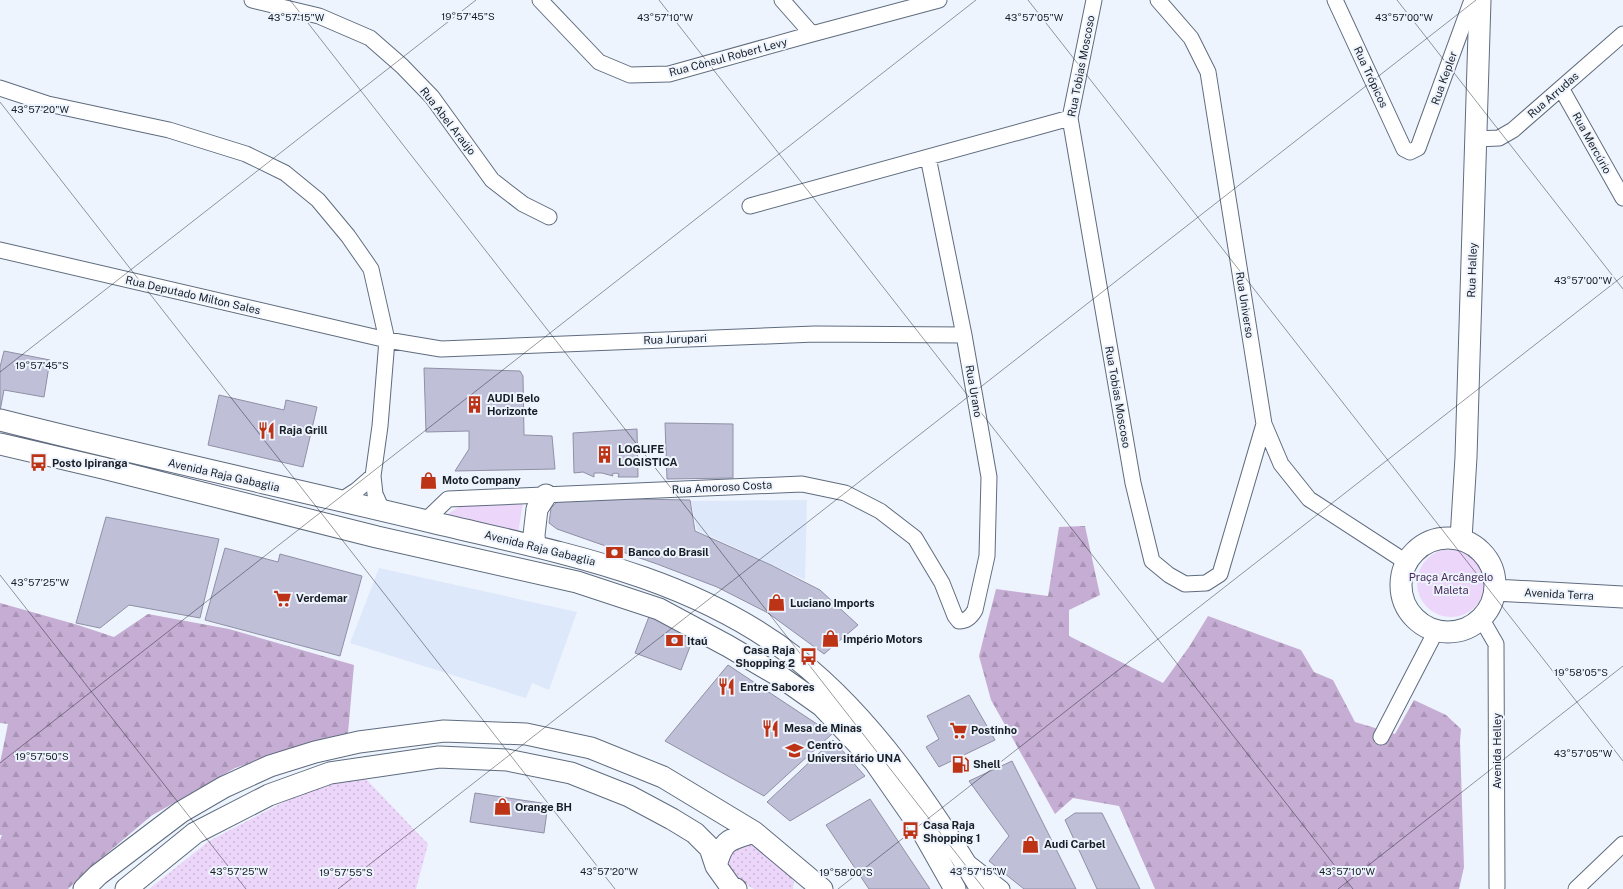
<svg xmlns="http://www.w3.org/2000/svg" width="1623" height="889" viewBox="0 0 1623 889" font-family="'Public Sans',sans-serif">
  <defs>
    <pattern id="grass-dots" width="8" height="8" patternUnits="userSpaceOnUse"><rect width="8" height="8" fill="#ecd6f9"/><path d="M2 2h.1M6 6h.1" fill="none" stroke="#cab7d5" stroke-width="1.8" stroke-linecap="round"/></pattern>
    <pattern id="forest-firs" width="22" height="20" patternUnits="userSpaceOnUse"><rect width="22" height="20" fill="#c5add4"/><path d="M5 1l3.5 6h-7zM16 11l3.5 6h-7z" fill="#a994b6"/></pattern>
  </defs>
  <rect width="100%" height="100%" fill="#eef4fd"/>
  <!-- built -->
  <path fill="#dde8fa" d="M807,500l-2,80 -108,-50 -6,-29z
    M379,568l198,44 -28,78 -17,-7 -6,15 -176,-55z"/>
  <!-- grass -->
  <path fill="url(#grass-dots)" d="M364,777l64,67 -12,45h-267l60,-48 96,-50z
    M755,843l35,32 4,7 -1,7h-39l-19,-11 -9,-10 3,-21z"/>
  <!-- forest -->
  <path fill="url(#forest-firs)" d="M1085,526l15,69 -31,15v26l94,47 26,-36 19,-31 93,34 13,22 19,8 22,42 40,12 19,-34 32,15 15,14 -1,12 4,126 -5,22h-304l-36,-83 -46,-8 -18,16 -64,-114 -12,-44 17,-67 52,7 11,-69z
    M0,603l78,22 36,12 34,-23 81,15 125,36 -6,68 -113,35 -84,48 -59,50 -24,23h-68v-49l2,-5h-2v-72l8,-39 -8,-1z"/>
  <!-- park -->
  <path fill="#ecd6f9" d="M523,503l-5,30 -75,-16 19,-12z
    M1417 583a34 34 0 1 1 68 0a34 34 0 1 1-68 0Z"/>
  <!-- building -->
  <path fill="#bfbfd8" stroke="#8f8fa6" d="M4,351l46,9 -6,37 -40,-7 -4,21v-44z
    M424,368l96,3 3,5 1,59 28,1 3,33 -100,2 14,-22v-18l-43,1z
    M219,395l65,15 2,-10 31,7 -14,60 -95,-22z
    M665,423l68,1v54l-66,1z
    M637,429l1,48h-20l1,-3 -3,-1 -4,1 1,2 -11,-3h-8v4l-11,-5 -9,1 -1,-40z
    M580,498l110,2 5,31 76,34 49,25 38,35 -34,29 -56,-41 -51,-26 -60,-23 -100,-35 -8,-6 2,-15 7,-7z
    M106,517l113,22 -19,79 -71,-13 -29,23 -24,-5z
    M225,548l53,14 2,-8 82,22 -22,80 -135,-36z
    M650,614l46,17 -15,39 -46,-17z
    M728,665l104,69 -68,62 -99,-55z
    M969,695l26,45 -56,27 -13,-20 13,-8 -12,-23z
    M833,740l32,36 -75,45 -23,-19z
    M1012,761l64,128h-52l-35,-28 20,-25 -40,-55z
    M475,793l73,11 -4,29 -74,-11z
    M870,799l60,90h-61l-43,-64z
    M1075,813h27l38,76h-43l-32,-69z"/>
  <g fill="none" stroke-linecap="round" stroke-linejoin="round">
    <defs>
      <path id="street" d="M252,0l67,16 51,22 32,28 30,31 60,83 31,24 26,13
        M540,0l59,62 31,13 39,-1 143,-40 127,-34
        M782,0l30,34
        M1094,0l-24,118 63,365 19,78 17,14 16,9 21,-1 14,-9 44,-150
        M1158,0l33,38 17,34 56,352 17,40 28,35 97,63
        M1335,0l69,149 6,3 8,-4 54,-148
        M0,88l48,16 121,26 77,24 39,19 33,27 30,36 23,33 16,71 -7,86 -7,50 2,18 7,16
        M1561,88l62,110
        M1476,139l23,-1 14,-8 110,-96
        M750,206l320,-88
        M0,250l387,90 54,9 374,-15 149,1
        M340,501l17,-11 16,-14
        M425,521l23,-22 354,-15 43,9 35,18 35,27 27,45 13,33 4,5c8,0 12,-4 16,-11l12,-54 2,-79 -25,-142 -36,-178
        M1481,618l15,26 1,243
        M1381,737l55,-106
        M970,864l32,25
        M1576,889l47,-45"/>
      <path id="secondary" d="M0,420c142,36 285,67 427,101 129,31 262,53 370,138 75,59 135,148 184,230
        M0,444l103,24 274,69 200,45 82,27 69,37 53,31 41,29 52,55 46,66 35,62
        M1401 585a47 47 0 1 1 94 0a47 47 0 1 1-94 0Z
        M1461,539l5,-82 14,-457
        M535,546l-1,-11 3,-26 9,-14
        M1495,590l128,7
        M716,866c7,-27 13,-26 38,-34
        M84,889l14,-14 83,-63 43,-25 46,-21 45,-14 44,-10 85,-11 82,3 65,14 72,29 91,55 68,57
        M126,889l69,-56 74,-38 61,-22 109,-16 68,3 64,13 58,23 43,23 23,14 15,15 6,18 15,21 5,2"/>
    </defs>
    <!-- street casing -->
    <use href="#street" stroke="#5f6c7f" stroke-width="17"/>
    <!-- secondary casing -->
    <use href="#secondary" stroke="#5f6c7f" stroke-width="23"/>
    <!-- street -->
    <use href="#street" stroke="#fff" stroke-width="15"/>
    <!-- secondary -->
    <use href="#secondary" stroke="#fff" stroke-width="21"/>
  </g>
  <!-- ticks -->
  <path fill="none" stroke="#191e26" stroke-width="1" stroke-opacity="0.45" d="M290,0l694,889M659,0l694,889M1028,0l595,761M1397,0l226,289M0,102l615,787M0,372l476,-372M0,575l246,314M0,763l976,-763M338,889l1138,-889M838,889l785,-613M1338,889l285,-223"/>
  <!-- icons -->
  <defs>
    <symbol id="building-bare" viewBox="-9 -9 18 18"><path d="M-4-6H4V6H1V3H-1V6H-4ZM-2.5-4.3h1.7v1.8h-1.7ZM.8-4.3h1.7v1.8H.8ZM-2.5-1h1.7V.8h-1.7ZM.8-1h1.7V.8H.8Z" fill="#bd3315" stroke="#eef4fd" stroke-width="2.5" paint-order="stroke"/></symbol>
    <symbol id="restaurant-bare" viewBox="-9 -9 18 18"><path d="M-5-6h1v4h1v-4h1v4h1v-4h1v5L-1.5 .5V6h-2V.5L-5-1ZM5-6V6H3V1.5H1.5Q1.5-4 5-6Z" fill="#bd3315" stroke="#eef4fd" stroke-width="2.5" paint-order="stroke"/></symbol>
    <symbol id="bus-bare" viewBox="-9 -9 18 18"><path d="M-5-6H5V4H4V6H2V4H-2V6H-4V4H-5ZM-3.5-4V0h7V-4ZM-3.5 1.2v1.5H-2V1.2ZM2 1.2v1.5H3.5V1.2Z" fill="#bd3315" stroke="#eef4fd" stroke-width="2.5" paint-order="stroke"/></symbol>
    <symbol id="shop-bare" viewBox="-9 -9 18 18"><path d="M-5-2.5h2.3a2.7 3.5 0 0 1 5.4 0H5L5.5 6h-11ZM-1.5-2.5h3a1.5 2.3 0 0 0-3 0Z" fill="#bd3315" stroke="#eef4fd" stroke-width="2.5" paint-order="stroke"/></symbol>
    <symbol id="bank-bare" viewBox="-9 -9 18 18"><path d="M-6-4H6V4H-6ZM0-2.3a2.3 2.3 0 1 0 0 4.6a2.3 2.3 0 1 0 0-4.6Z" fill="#bd3315" stroke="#eef4fd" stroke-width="2.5" paint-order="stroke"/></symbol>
    <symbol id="supermarket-bare" viewBox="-9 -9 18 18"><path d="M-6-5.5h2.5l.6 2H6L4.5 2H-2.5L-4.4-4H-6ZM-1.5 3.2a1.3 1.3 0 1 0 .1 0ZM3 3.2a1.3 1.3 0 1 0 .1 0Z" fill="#bd3315" stroke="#eef4fd" stroke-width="2.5" paint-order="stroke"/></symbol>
    <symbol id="university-bare" viewBox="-9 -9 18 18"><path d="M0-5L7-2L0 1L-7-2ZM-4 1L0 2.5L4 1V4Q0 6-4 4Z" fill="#bd3315" stroke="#eef4fd" stroke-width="2.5" paint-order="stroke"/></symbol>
    <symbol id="fuel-bare" viewBox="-9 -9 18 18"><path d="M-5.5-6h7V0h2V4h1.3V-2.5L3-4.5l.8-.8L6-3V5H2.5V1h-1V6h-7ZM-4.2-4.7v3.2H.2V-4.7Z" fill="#bd3315" stroke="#eef4fd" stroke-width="2.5" paint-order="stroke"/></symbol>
  </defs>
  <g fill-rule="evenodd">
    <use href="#building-bare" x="462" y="392" width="25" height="25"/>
    <use href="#restaurant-bare" x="254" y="418" width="25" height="25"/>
    <use href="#building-bare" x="592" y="442" width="25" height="25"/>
    <use href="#bus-bare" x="26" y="450" width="25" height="25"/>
    <use href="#shop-bare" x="416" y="468" width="25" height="25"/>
    <use href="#bank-bare" x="602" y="540" width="25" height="25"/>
    <use href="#supermarket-bare" x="270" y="586" width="25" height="25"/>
    <use href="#shop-bare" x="764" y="590" width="25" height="25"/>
    <use href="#shop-bare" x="818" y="626" width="25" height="25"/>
    <use href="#bank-bare" x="662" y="628" width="25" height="25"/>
    <use href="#bus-bare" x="796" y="644" width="25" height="25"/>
    <use href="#restaurant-bare" x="714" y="674" width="25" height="25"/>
    <use href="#restaurant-bare" x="758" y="716" width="25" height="25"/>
    <use href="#supermarket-bare" x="946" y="718" width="25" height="25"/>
    <use href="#university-bare" x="782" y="738" width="25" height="25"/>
    <use href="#fuel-bare" x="948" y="752" width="25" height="25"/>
    <use href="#shop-bare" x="490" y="794" width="25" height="25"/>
    <use href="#bus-bare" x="898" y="818" width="25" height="25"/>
    <use href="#shop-bare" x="1018" y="832" width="25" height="25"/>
  </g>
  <g text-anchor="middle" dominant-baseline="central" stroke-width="4" stroke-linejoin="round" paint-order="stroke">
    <!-- street labels -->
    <g font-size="11" fill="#191e26" stroke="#eef4fd">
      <text transform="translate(728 57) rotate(-15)">Rua Cônsul Robert Levy</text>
      <text transform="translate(1081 66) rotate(-79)">Rua Tobias Moscoso</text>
      <text transform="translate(1371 77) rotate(65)">Rua Trópicos</text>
      <text transform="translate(1444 78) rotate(-70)">Rua Kepler</text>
      <text transform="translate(1553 95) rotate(-41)">Rua Arrudas</text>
      <text transform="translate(448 121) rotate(52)">Rua Abel Araújo</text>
      <text transform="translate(1592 143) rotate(61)">Rua Mercúrio</text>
      <text transform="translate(1472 270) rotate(-88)">Rua Halley</text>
      <text transform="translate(193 295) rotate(13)">Rua Deputado Milton Sales</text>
      <text transform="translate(1245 305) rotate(81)">Rua Universo</text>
      <text transform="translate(675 339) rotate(-2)">Rua Jurupari</text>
      <text transform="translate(974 391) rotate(80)">Rua Urano</text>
      <text transform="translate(1118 397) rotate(80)">Rua Tobias Moscoso</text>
      <text transform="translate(224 475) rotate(13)">Avenida Raja Gabaglia</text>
      <text transform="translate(722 487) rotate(-3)">Rua Amoroso Costa</text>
      <text transform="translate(540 548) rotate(14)">Avenida Raja Gabaglia</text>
      <text transform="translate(1559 594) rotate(3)">Avenida Terra</text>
      <text transform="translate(1497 751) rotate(-90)">Avenida Helley</text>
    </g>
    <!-- poi labels -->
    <g font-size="11" font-weight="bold" fill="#191e26" stroke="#eef4fd" text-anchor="start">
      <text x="487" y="398">AUDI Belo<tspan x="487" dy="13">Horizonte</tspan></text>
      <text x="279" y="430">Raja Grill</text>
      <text x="618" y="449">LOGLIFE<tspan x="618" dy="13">LOGISTICA</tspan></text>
      <text x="52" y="463">Posto Ipiranga</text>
      <text x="442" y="480">Moto Company</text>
      <text x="628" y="552">Banco do Brasil</text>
      <text x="296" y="598">Verdemar</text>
      <text x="790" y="603">Luciano Imports</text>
      <text x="843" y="639">Império Motors</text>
      <text x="687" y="641">Itaú</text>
      <text x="795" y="650" text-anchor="end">Casa Raja<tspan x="795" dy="13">Shopping 2</tspan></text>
      <text x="740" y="687">Entre Sabores</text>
      <text x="784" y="728">Mesa de Minas</text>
      <text x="971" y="730">Postinho</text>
      <text x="807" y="745">Centro<tspan x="807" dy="13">Universitário UNA</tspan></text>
      <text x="973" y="764">Shell</text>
      <text x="515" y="807">Orange BH</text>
      <text x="923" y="825">Casa Raja<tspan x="923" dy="13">Shopping 1</tspan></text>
      <text x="1044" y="844">Audi Carbel</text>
    </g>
    <!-- park labels -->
    <g font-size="11" fill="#48295a" stroke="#eef4fd">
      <text x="1451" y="577">Praça Arcângelo<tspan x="1451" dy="13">Maleta</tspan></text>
    </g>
  </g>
  <g font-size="10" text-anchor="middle" fill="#191e26" stroke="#eef4fd" stroke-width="4" stroke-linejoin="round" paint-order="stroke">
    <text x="468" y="20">19°57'45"S</text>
    <text x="1404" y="21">43°57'00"W</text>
    <text x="296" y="21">43°57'15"W</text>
    <text x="665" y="21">43°57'10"W</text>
    <text x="1034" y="21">43°57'05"W</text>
    <text x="40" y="113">43°57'20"W</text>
    <text x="1583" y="284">43°57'00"W</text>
    <text x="42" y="369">19°57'45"S</text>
    <text x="40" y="586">43°57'25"W</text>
    <text x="1581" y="676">19°58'05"S</text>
    <text x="1583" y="757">43°57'05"W</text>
    <text x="42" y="760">19°57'50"S</text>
    <text x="239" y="875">43°57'25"W</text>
    <text x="609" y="875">43°57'20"W</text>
    <text x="978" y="875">43°57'15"W</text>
    <text x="1347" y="875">43°57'10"W</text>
    <text x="346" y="876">19°57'55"S</text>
    <text x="846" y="876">19°58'00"S</text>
  </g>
</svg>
